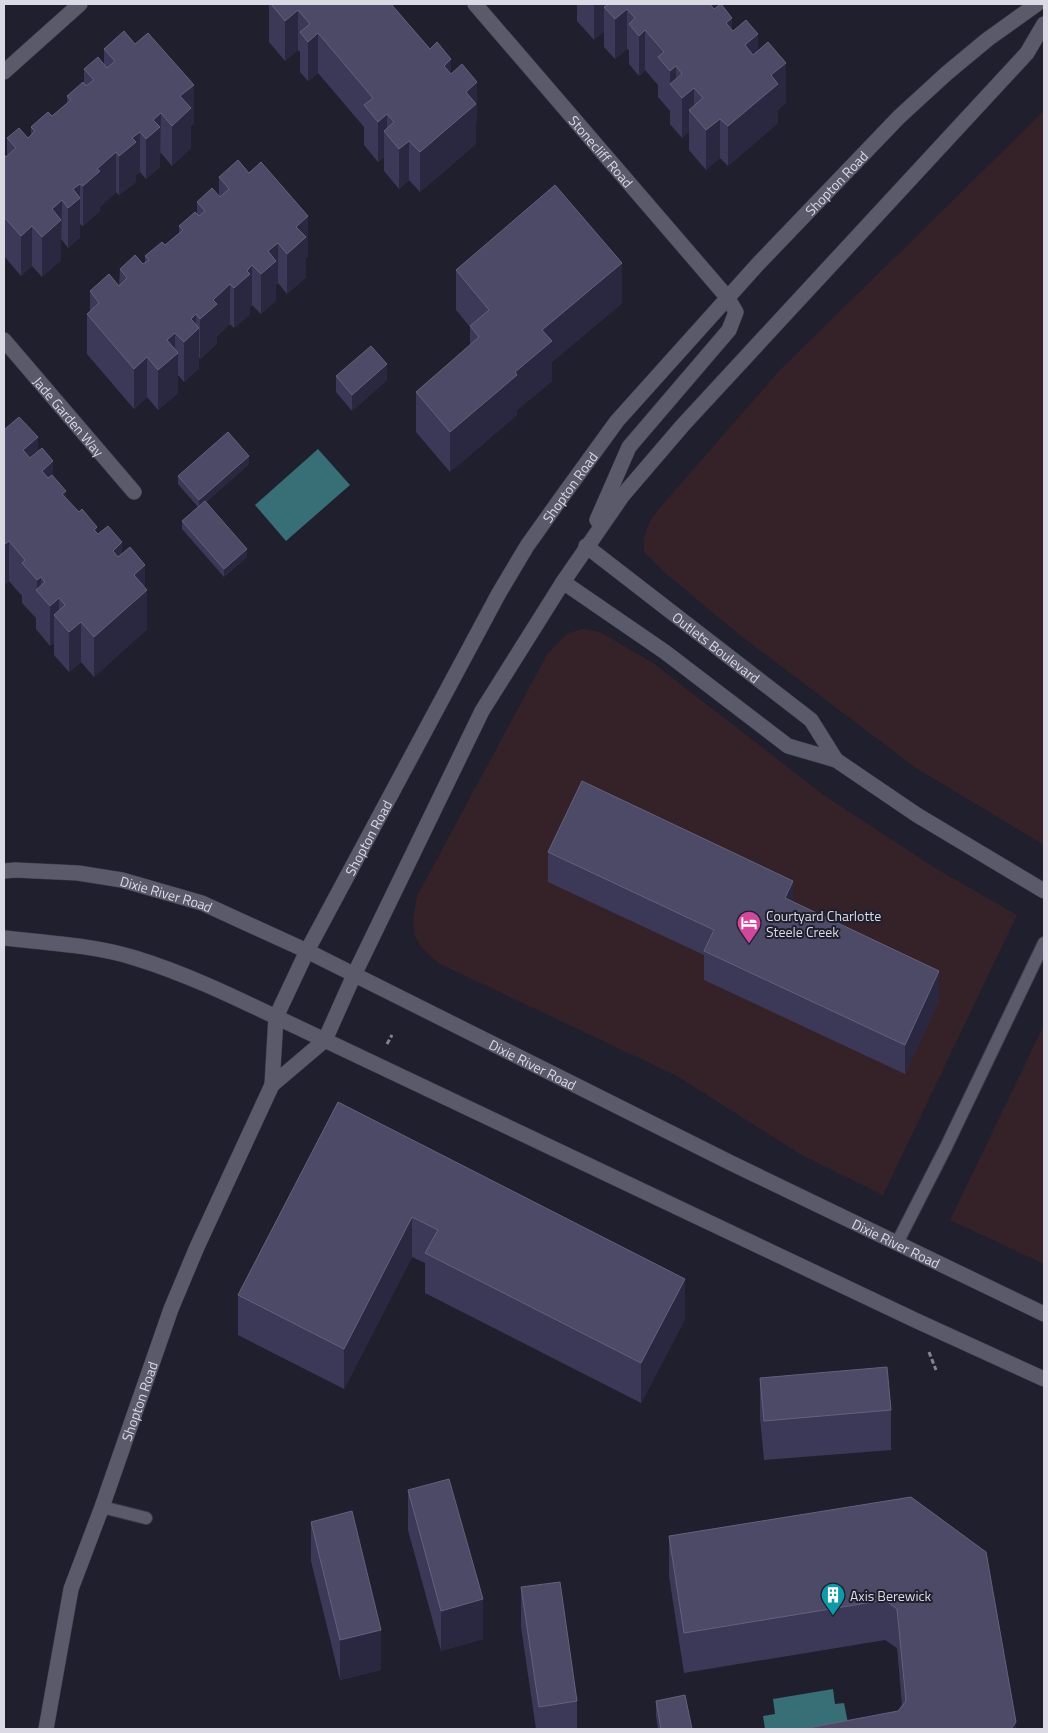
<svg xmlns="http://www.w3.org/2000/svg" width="1048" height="1733" viewBox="0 0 1048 1733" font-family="'Titillium Web',sans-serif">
  <rect width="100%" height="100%" fill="#201f2e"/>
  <!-- commercial -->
  <path fill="#352228" d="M1044,111v734l-128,-77 -175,-132 -77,-64 -20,-20v-15l5,-14 8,-12 123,-141z
    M583,629l17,3 53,31 172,133 110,72 82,47 -134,280 -83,-41 -123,-78 -239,-113 -17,-16 -6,-11 -2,-16 4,-24 131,-243 20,-20z
    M1044,1025v239l-94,-44z"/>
  <!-- water -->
  <path fill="#386e75" d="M318,449l32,36 -64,56 -31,-36z
    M833,1689l2,15 9,-1 5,25 -8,1h-76l-2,-13 12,-2 -2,-15z"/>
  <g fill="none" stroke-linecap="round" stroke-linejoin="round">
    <defs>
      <path id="service" d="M897,1243l49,-96 98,-204
        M102,1507l44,11"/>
      <g id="minor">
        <path id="s1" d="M475,4l252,293"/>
        <path d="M4,72l76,-68"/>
        <path id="s2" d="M4,340l130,152"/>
        <path id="s3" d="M586,546l225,174 25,40"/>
        <path d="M563,582l102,70 123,94 48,14 81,55 127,76"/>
      </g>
      <g id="tertiary">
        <path d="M597,520l32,-73 100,-117 7,-18 -9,-15"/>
        <path id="s4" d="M4,871l11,-1 63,3 44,7 80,23 105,48 424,212 313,151"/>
        <path d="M4,938c44,5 89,7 131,20 49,15 95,37 141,59l641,304 127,58"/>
        <path d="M272,1085l53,-45 29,-65 128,-264 81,-129 60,-87 60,-70 344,-372 17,-29"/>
        <path id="s5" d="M46,1729l25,-140 31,-82 69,-198 26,-62 75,-162 4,-68 31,-66 192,-358 28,-47 37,-52 53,-73 141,-157 141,-147 48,-44 41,-34 49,-35"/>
      </g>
    </defs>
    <!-- service casing -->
    <use href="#service" stroke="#3c3b47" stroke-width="14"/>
    <!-- minor casing -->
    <use href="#minor" stroke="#3c3b47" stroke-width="16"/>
    <!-- tertiary casing -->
    <use href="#tertiary" stroke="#3c3b47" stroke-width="16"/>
    <!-- path -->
    <path stroke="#84838f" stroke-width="3" stroke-dasharray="5 2.5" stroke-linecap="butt" d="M387,1044l5,-9
      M929,1352l7,18"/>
    <!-- service -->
    <use href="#service" stroke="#5b5a6b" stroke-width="12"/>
    <!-- minor -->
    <use href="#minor" stroke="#5b5a6b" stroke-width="15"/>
    <!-- tertiary -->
    <use href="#tertiary" stroke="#5b5a6b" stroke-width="15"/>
  </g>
  <!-- wall -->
  <path fill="#3c3958" d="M269,4h122l60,70 26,48 -1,1v21l-56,48 -11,-12 -10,9 -15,-18v-14l-6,5 -14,-17v-18l-46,-54 -10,8 -8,-9v-20l-2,-2 -13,11 -16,-19z
    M577,4h133l22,26 26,21 28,52 -8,7v13l-50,43 -8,-8 -14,12 -17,-20v-18l-7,6 -12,-14v-13l-12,-14v-12l-13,-15 -6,6 -10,-12v-14l-2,-1 -12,10 -11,-12v-16l-10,9 -17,-19z
    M104,49l90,75 -3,2v22l-19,18 -11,-13h-1v14l-14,12 -6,-7 -4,3v7l-17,13 -3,-3 -16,15v4l-17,15 -3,-2v13l-12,11 -6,-8h-1v20l-19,17 -10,-11 -11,10 -17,-20v-102l2,3 1,-1v-18h21l3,-3v-8l21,-11 15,-13v-7l17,-12v-15l20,-5z
    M219,177l89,79 -2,2v19l-19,17 -9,-11 -2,2v15l-15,14 -9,-9 -2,2v7l-16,14 -4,-4 -13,12v8l-17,15 -1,-2v11l-15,14 -6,-7v18l-20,17 -11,-13 -13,12 -47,-55v-40l3,-2v-21l29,-5 1,-17 23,-5 2,-2v-6l20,-11 14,-12v-7l18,-12v-12l22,-6z
    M456,270l166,33 -70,59v19l-35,29v5l-67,57 -34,-40v-40l54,-46v-19l-14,-17z
    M336,376l51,4 -35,31 -16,-19z
    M4,428l34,24 28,46 31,35 25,21 23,33 2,42 -53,48 -13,-15 -12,10 -15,-17v-12l-4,3 -14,-17v-11l-14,-15v-7l-13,-15 -4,3 -1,-1z
    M249,464l-43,38 41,55 -23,20 -42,-48v-8l16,-14 -20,-23v-8z
    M548,852l245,50 146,98 -34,74 -201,-94v-25l-156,-73z
    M338,1102l347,217 -44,84 -216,-110v-30l-13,-6 -68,132 -106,-54v-40z
    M760,1378l131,32v40l-127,10 -4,-42z
    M408,1490l75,149 -42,12 -33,-121z
    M911,1497l105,232 -118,-18 4,-6 -5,-57 -12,-8 -201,33 -15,-97v-40z
    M311,1522l70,148 -41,10 -29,-119z
    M521,1587l56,114v28h-41l-15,-102z
    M656,1701l36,28h-34l-2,-13z"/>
  <!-- shaded-wall -->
  <path fill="#2a2741" d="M594,4h15l-5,3v24l-10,9z
    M627,9v40l-12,10v-40z
    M298,10v40l-13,11v-40z
    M732,18v39l-6,-34z
    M645,30v40l-6,6v-40z
    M318,33v40l-10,8v-39z
    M758,34v40l-13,-29z
    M451,59v40l-7,-33z
    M786,63v40l-8,7v13l-50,43v-40l43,-51z
    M676,66v25l-6,-6v-14z
    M477,82v40l-1,1v21l-56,48v-40l46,-60z
    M194,85v39l-3,2v22l-19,18v-40l8,-30z
    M694,88v28l-5,-6v22l-7,6v-40z
    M161,113l-1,54 -14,12v-40l7,-19z
    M387,114v21l-3,-4v26l-6,5v-40z
    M720,119v39l-14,12v-40z
    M140,132v40l-4,3v7l-17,13v-39l13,-18z
    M409,141v39l-10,9v-40z
    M116,152v40l-16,15v4l-17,15v-40l14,-17z
    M80,184v53l-12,11v-40l5,-19z
    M62,200l-1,60 -19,17v-40l10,-28z
    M308,216v40l-2,2v19l-19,17v-40l9,-27z
    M32,226v40l-11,10v-40z
    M278,243v40l-2,2v15l-15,14v-40l7,-23z
    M622,263v40l-70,59v19l-35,29v5l-67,57v-40l65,-60 27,-42z
    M252,265v40l-2,2v7l-16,14v-40l13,-17z
    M230,284v40l-13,12v8l-17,15v-40l13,-19z
    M196,314v17l3,-3v40l-15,14v-40l7,-23z
    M175,333v22l3,-2v40l-20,17v-40l9,-30z
    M147,357v40l-13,12v-40z
    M387,364v16l-35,31v-16z
    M38,437v40l-15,-27z
    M249,456v8l-50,44v-8z
    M53,461v40l-11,-30z
    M66,491v40l-4,-37z
    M97,527v40l-3,-37z
    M9,541v40l-4,3v-40z
    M122,542v40l-9,-31z
    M247,549v8l-23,20v-8z
    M145,565v26l2,-1v39l-53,48v-40l40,-62z
    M41,577v18l-4,-4v-11z
    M59,598v23l-5,-6v28l-4,3v-40z
    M81,622v40l-12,10v-40z
    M793,881v29l-8,-12z
    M939,971v29l-34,74v-29z
    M412,1217v40l-68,132v-40z
    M685,1279v40l-44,84v-40z
    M483,1599v40l-42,12v-40z
    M381,1630v40l-41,10v-40z
    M1016,1722v7h-5z"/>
  <!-- building -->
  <path fill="#4d4a68" stroke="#63617b" d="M271,4h120l39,45 7,-7 14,17 -7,7 7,8 11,-10 15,18 -11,10 10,12 -56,48 -11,-11 -10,8 -15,-18 10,-9 -7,-8 -9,8 -14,-17 9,-7 -55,-65 -10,9 -8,-10 10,-8 -12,-14 -13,11z
    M609,4h101l4,5 7,-5 11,14 -6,5 7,8 13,-11 12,14 -13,11 8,10 15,-13 18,21 -15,12 7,9 -50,42 -8,-7 -14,11 -17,-20 14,-12 -9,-10 -12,10 -12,-14 12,-10 -6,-8 -6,5 -12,-14 6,-5 -19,-22 -6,6 -10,-12 6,-6 -8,-9 -12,10 -11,-12z
    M124,31l11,13 13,-11 46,52 -14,11 11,12 -19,18 -11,-13 -8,7 7,7 -14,12 -6,-7 -8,6 4,4 -17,14 -3,-4 -19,17 3,2 -17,15 -3,-2 -7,5 7,9 -12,10 -6,-8 -10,9 9,11 -19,17 -10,-11 -11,10 -17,-19v-63l2,3 10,-9 -9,-10 12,-10 9,10 7,-7 -4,-4 17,-15 4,4 19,-16 -4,-4 16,-14 3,4 8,-6 -10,-11 14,-12 9,11 8,-7 -11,-12z
    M238,160l11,13 12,-11 47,54 -12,11 10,10 -19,17 -9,-11 -10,8 8,10 -15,13 -9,-9 -5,6 3,3 -16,14 -4,-4 -17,16 4,4 -17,15 -4,-5 -5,5 8,9 -15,14 -9,-9 -8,7 11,13 -20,17 -11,-13 -13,12 -47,-55 12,-11 -9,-12 19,-17 10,12 8,-8 -7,-9 15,-14 8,9 6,-4 -4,-4 17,-14 3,3 18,-15 -4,-4 16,-14 4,4 6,-5 -8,-9 15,-14 8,9 9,-8 -10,-12z
    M555,185l67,78 -80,67 10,11 -37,31 2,3 -67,57 -34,-40 63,-55 -9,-11 19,-16 -33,-40z
    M371,346l16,18 -35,31 -16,-19z
    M19,417l19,20 -15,13 7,8 12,-10 11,13 -11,10 6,7 4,-3 14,16 -4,3 17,18 3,-3 15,18 -3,3 4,4 10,-8 14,16 -9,9 5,6 12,-10 15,18 -11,10 13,15 -53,47 -13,-15 -12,10 -15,-17 11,-10 -6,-7 -9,8 -14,-16 9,-8 -4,-5 -4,3 -15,-17 3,-3 -16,-19 -4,3 -1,-1v-115l1,1z
    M228,432l21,24 -50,44 -21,-24z
    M205,501l42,48 -23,20 -42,-48z
    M582,781l211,100 -8,17 154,73 -34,74 -201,-94 10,-21 -166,-78z
    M338,1102l347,177 -44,84 -216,-110 13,-23 -26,-13 -68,132 -106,-54z
    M887,1367l4,43 -127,11 -4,-43z
    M449,1479l34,120 -42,12 -33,-121z
    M911,1497l75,55 30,170 -5,7h-208l95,-18 8,-10 -9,-92 -12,-9 -201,33 -15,-97z
    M352,1511l29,119 -41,10 -29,-118z
    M560,1582l17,119 -38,6 -18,-120z
    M685,1695l7,34h-31l-5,-28z"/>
  <!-- icons -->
  <defs>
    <symbol id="hotel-pin" viewBox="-11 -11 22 30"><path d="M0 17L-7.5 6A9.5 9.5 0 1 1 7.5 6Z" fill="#d1479c" stroke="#201f2e"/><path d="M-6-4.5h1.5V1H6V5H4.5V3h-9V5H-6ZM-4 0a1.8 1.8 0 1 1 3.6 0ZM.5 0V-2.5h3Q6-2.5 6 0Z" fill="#fff"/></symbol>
    <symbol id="building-pin" viewBox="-11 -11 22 30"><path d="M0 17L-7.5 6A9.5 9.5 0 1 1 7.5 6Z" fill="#0f9aa8" stroke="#201f2e"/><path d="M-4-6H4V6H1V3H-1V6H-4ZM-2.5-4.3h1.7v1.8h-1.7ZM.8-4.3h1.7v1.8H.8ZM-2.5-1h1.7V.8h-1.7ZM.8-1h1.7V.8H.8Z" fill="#fff"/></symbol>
  </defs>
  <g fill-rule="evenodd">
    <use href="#hotel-pin" x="735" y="909" width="28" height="38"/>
    <use href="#building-pin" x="819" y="1581" width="28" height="38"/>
  </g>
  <g text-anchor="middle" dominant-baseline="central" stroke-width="4" stroke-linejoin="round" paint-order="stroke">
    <!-- street labels -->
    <g font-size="14" fill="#dad9e4" stroke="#201f2e">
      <text stroke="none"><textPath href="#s1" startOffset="194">Stonecliff Road</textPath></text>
      <text stroke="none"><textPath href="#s5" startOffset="1765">Shopton Road</textPath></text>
      <text stroke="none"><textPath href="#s2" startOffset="100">Jade Garden Way</textPath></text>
      <text stroke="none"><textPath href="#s5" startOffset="1360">Shopton Road</textPath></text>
      <text stroke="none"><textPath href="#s3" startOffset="165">Outlets Boulevard</textPath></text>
      <text stroke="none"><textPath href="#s5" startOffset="955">Shopton Road</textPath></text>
      <text stroke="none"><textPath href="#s4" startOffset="165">Dixie River Road</textPath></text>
      <text stroke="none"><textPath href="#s4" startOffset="570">Dixie River Road</textPath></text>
      <text stroke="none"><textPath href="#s4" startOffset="975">Dixie River Road</textPath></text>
      <text stroke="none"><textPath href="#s5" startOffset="342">Shopton Road</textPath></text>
    </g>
    <!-- poi labels -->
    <g font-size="14" fill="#dad9e4" stroke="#201f2e" text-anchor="start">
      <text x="766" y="915">Courtyard Charlotte<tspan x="766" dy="16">Steele Creek</tspan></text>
      <text x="850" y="1595">Axis Berewick</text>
    </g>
  </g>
  <!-- border -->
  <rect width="1048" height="1733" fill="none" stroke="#dad9e4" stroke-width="10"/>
</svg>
